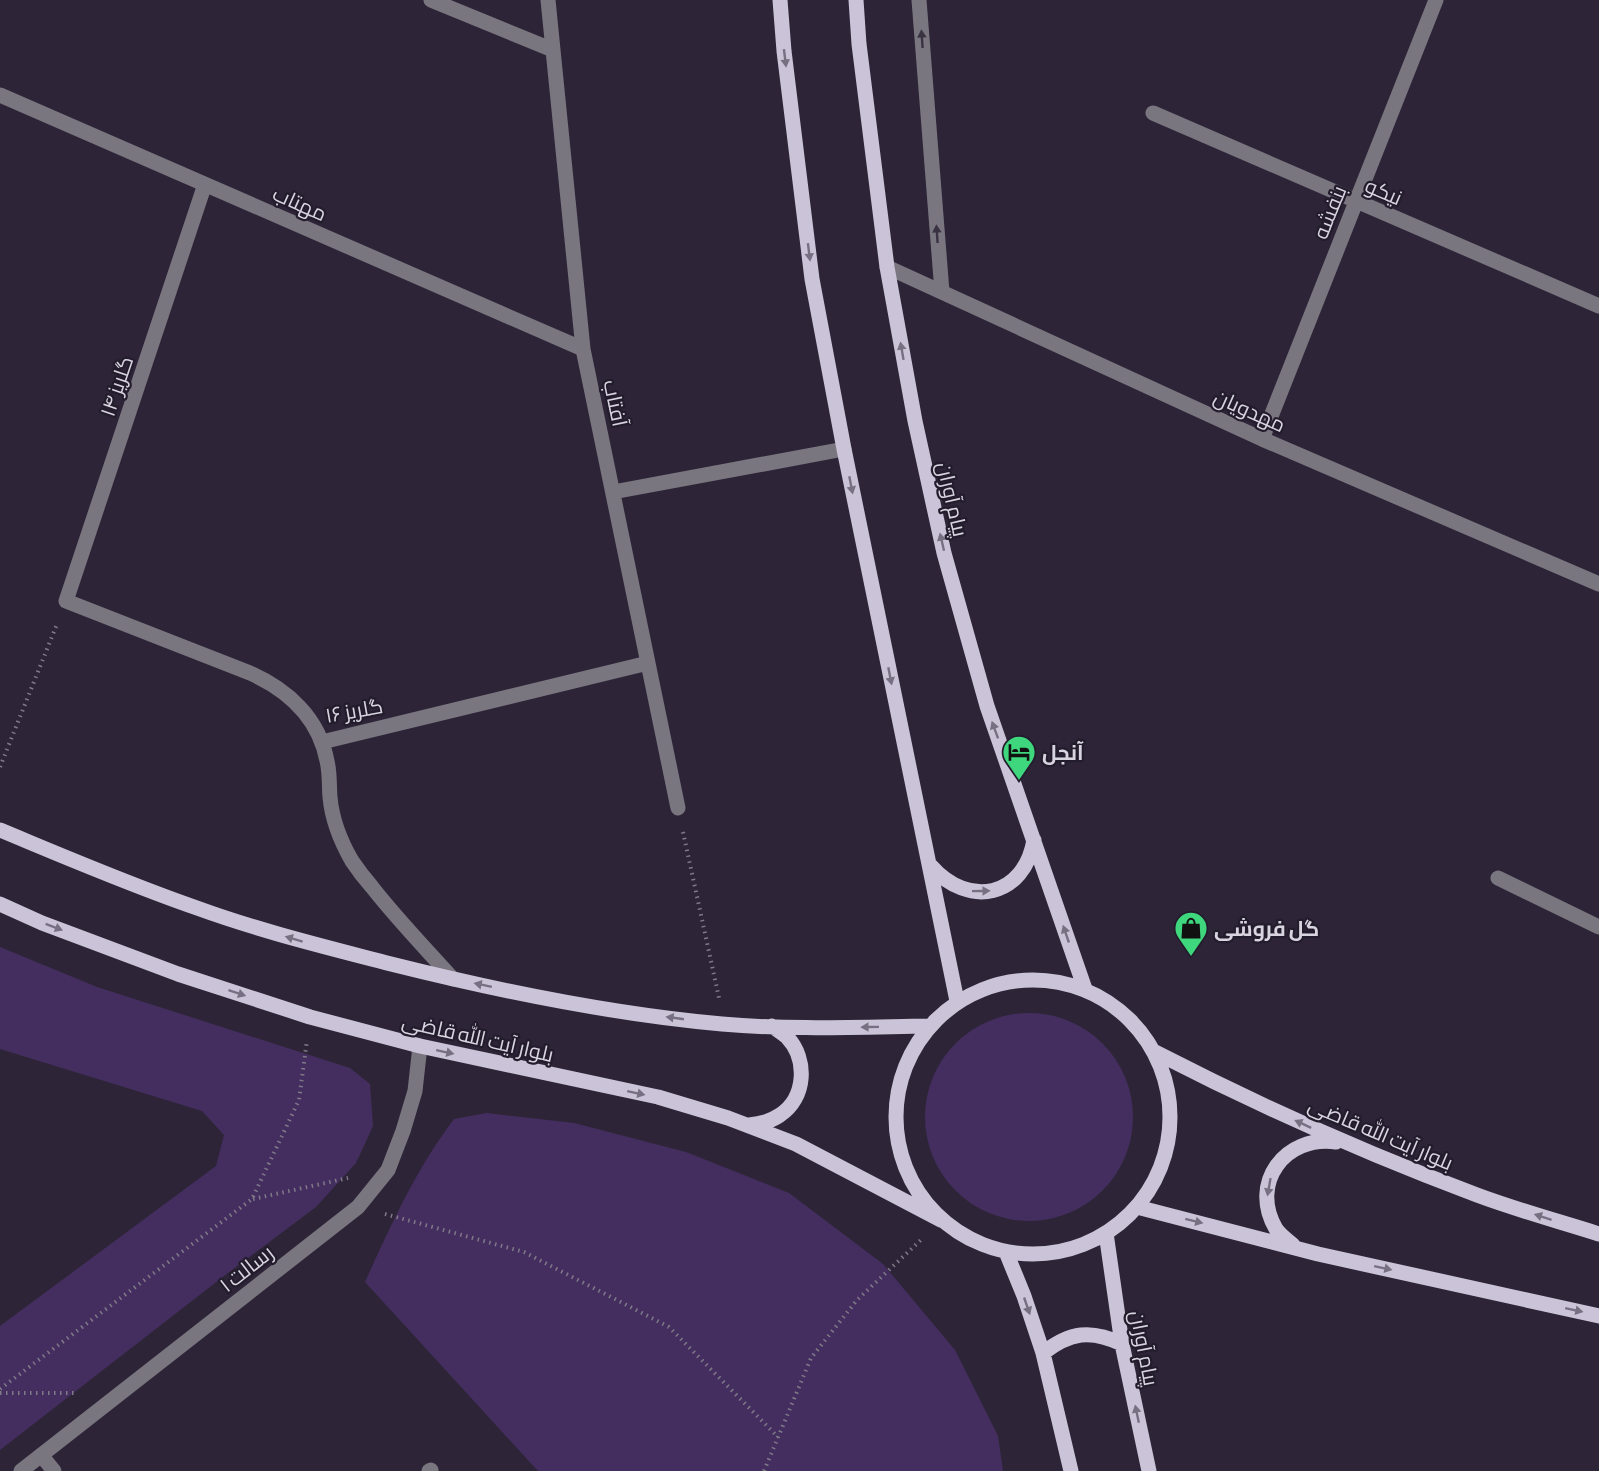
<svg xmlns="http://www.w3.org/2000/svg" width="1599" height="1471" viewBox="0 0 1599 1471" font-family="'Asap Condensed',Cairo,sans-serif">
  <rect width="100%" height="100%" fill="#2d2537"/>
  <!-- green -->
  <path fill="#442e5f" d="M0,947l97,40 253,81 20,16 3,42 -17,37 -40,44 -92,69 -224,174v-124l216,-160 8,-31 -22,-24 -202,-62z
    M925 1117a104 104 0 1 1 208 0a104 104 0 1 1-208 0Z
    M487,1113l87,10 112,29 103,41 94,71 72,86 43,86 5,35h-465l-173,-189c26,-57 51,-113 89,-163z"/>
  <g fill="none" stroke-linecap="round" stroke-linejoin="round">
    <!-- path -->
    <path stroke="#7f7988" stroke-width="4" stroke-dasharray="1.5 4.5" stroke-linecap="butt" d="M0,767l57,-143
      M683,832l36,166
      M253,1199l95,-21
      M385,1214l139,38 145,75 109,110
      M0,1389l252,-190 47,-99 8,-60
      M0,1393h77
      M764,1471l47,-113 46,-58 66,-62"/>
    <!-- minor -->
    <path stroke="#7a7680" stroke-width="15" d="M431,0l122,50
      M548,0l35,349 95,459
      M919,0l23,292
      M0,95l583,254
      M1153,113l446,193
      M205,184l-139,417 184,72c38,17 69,45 77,88 3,12 2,24 3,36 2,23 11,45 22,64 6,9 13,18 20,26 25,32 54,62 81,92
      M887,267l375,172 337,145
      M1262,439l174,-439
      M613,492l231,-43
      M322,742l326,-79
      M1498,878l101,49
      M41,1455l13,16
      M21,1471l337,-264 30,-37 15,-39 12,-40 5,-45
      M429,1471l2,-1"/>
    <!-- major -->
    <path stroke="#cbc4d8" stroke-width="15" d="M780,0l4,51 28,228 32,170 113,552
      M856,0l3,44 28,223 28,154 29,132 43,153 98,283
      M0,830c65,27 130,55 197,78 63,23 129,39 194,56 108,27 219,50 331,60 68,6 138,3 206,2
      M931,866c38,43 93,31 103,-26
      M0,904l42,19 136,51 132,43 110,29 238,51 70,21 68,26 145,76
      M896 1117a137 137 0 1 1 274 0a137 137 0 1 1-274 0Z
      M1155,1052c105,54 212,102 322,143 40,15 81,26 122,39
      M749,1125c12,-1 21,-3 31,-10 26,-17 28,-56 7,-78 -4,-4 -10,-7 -15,-11
      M1137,1207l181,47 281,62
      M1106,1233l16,111 27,127
      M1293,1245c-6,-5 -13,-10 -17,-16 -27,-46 9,-94 60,-87
      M1006,1252l18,44 19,57 28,118
      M1043,1353c27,-21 48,-24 79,-9"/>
  </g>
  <!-- one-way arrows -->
  <defs><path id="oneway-solid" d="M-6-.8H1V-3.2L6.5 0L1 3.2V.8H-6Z" transform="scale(1.5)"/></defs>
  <g fill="#393242">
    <use href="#oneway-solid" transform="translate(922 39) rotate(-94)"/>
    <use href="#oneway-solid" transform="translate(937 234) rotate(-94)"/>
  </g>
  <g fill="#777082">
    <use href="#oneway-solid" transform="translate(785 58) rotate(83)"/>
    <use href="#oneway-solid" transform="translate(809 252) rotate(83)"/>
    <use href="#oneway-solid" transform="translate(902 351) rotate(-100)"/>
    <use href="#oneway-solid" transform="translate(851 485) rotate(79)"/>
    <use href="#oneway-solid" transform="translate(942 542) rotate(-103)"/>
    <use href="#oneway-solid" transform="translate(890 676) rotate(79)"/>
    <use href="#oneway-solid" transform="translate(995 730) rotate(-110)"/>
    <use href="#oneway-solid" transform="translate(981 891) rotate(-1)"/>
    <use href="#oneway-solid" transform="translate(54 927) rotate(21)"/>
    <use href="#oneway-solid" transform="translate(1066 934) rotate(-109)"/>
    <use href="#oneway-solid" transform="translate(294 939) rotate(-163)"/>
    <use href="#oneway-solid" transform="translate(483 985) rotate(-168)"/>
    <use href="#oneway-solid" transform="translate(237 993) rotate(18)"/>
    <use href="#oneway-solid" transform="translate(675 1018) rotate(-172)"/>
    <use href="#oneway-solid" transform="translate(870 1027) rotate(179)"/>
    <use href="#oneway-solid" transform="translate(445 1052) rotate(12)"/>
    <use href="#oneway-solid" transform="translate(636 1093) rotate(12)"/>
    <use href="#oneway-solid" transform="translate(1303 1124) rotate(-155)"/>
    <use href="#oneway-solid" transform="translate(1269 1187) rotate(100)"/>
    <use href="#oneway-solid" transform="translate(1543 1217) rotate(-162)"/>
    <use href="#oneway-solid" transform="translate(1194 1221) rotate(14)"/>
    <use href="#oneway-solid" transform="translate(1383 1268) rotate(12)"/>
    <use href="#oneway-solid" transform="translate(1027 1306) rotate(71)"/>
    <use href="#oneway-solid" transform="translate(1574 1310) rotate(12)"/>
    <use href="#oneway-solid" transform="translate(1137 1414) rotate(-102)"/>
  </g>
  <!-- icons -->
  <defs>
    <symbol id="hotel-pin" viewBox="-11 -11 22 30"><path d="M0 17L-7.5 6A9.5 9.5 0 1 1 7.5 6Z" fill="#3fd77d" stroke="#231c2d"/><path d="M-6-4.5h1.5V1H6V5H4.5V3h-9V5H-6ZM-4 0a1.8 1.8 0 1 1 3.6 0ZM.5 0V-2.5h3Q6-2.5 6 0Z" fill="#111"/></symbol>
    <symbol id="shop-pin" viewBox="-11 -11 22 30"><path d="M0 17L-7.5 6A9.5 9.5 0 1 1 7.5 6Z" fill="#3fd77d" stroke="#231c2d"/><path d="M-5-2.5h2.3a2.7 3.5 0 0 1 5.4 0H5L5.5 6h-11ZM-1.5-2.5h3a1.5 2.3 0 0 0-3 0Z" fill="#111"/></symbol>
  </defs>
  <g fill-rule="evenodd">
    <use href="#hotel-pin" x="1000" y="733" width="38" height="52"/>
    <use href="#shop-pin" x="1172" y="909" width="38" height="52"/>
  </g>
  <g text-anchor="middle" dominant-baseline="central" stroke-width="4.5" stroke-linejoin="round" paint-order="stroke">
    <!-- street labels -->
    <g font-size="21" fill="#d7d3df" stroke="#231c2d">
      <text transform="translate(1384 191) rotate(23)">نیکو</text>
      <text transform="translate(300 203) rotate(24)">مهتاب</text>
      <text transform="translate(1329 212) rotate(-68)">بنفشه</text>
      <text transform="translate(116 386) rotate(-71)">گلریز ۱۴</text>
      <text transform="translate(616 403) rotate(78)">آفتاب</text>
      <text transform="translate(1250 410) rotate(24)">مهدویان</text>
      <text transform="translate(953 499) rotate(77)">پیام آوران</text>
      <text transform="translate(354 710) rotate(-10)">گلریز ۱۶</text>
      <text transform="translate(478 1037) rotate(13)">بلوار آیت ‌الله قاضی</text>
      <text transform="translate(1381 1133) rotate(23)">بلوار آیت ‌الله قاضی</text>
      <text transform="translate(246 1268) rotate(-38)">رسالت ۱</text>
      <text transform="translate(1145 1348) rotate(79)">پیام آوران</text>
    </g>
    <!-- poi labels -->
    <g font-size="21" font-weight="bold" fill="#d7d3df" stroke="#231c2d" text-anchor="start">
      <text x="1042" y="752">آنجل</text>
      <text x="1214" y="928">گل فروشی</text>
    </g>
  </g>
</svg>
